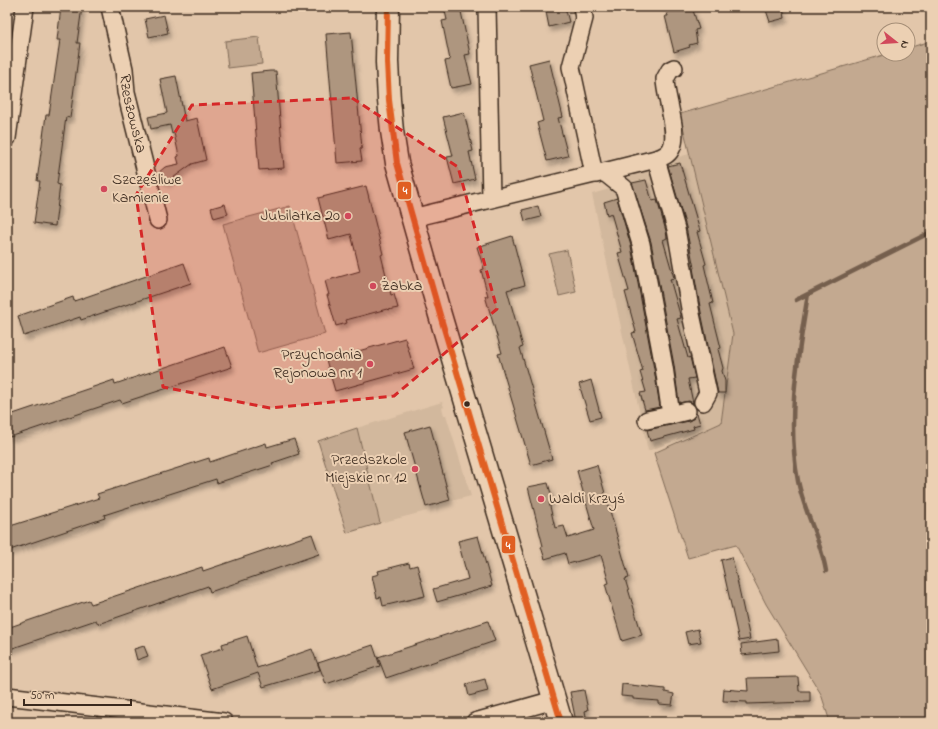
<svg xmlns="http://www.w3.org/2000/svg" width="938" height="729" viewBox="0 0 938 729" font-family="'Indie Flower',sans-serif">
  <defs>
    <filter id="shadow"><feDropShadow dx="2.5" dy="4.5" stdDeviation="2" flood-color="#0004"/></filter>
  </defs>
  <rect width="100%" height="100%" fill="#e2c6aa"/>
  <filter id="ink" filterUnits="userSpaceOnUse"><feTurbulence type="fractalNoise" baseFrequency=".025" numOctaves="2"/><feDisplacementMap in="SourceGraphic" scale="8" xChannelSelector="R" yChannelSelector="G"/><feConvolveMatrix kernelMatrix="1 2 1 2 8 2 1 2 1" color-interpolation-filters="sRGB"/></filter>
  <g filter="url(#ink)">
    <!-- built -->
    <path fill="#d2b89d" d="M689,154l44,180 -12,89 -73,28 -56,-257 31,-9 -3,-11z
      M442,402l2,5 -2,1 2,7h2l25,81 -20,5 -1,-1 -24,7 1,4 -47,12 -23,-95z
      M7,713l4,3 51,6h-55z"/>
    <!-- green -->
    <path fill="#c3a990" stroke="#7f6a57" d="M259,37l3,27 -34,4 -3,-27z
      M931,41v681h-101l-9,-28 -55,-90 -30,-59 -48,13 -34,-105 67,-30 12,-89 -53,-220 207,-60h21v-6z
      M290,206l35,128 -67,19 -35,-129z
      M567,250l9,42 -17,4 -10,-42z
      M357,428l23,95 -33,10 -29,-92z"/>
    <g fill="none" stroke-linecap="round" stroke-linejoin="round">
      <!-- stream -->
      <path stroke="#755f4e" stroke-width="4.5" d="M808,294c-10,62 -22,125 -10,187 6,31 23,59 28,90
        M796,300l135,-68"/>
    </g>
    <!-- building -->
    <path fill="#ae967f" stroke="#3b2a1e" filter="url(#shadow)" d="M61,7h21l-5,36h3l-7,53 -3,22 -4,-1 -9,67 3,1 -5,41 -21,-3 6,-42h-3l9,-66h3l11,-75h-3z
      M444,7h16l10,47 -5,1 7,29 -21,4 -6,-27 5,-1 -8,-39 5,-1z
      M545,7h20l4,15 -20,5z
      M665,7h27l7,22 -4,1 2,13 -8,2 1,2 -16,5 -9,-36h3z
      M765,7h18l2,11 -15,4z
      M164,15l4,18 -19,4 -4,-18z
      M351,32l11,116 -2,1 2,12 -25,2 -11,-129z
      M549,59l14,58 -5,1 10,38 -21,5 -10,-38 6,-2 -14,-57z
      M270,71h6l8,97 -25,2 -8,-97z
      M176,76l9,45 12,-3 9,42 -14,4 -26,19 -8,-10 7,-6 14,-3 -2,-7 2,-1 -5,-23 -2,1 -2,-9 -19,4 -3,-12 19,-4 -7,-34z
      M464,112l9,39 -4,1 6,27 -21,5 -7,-27 6,-1 -10,-39z
      M680,163l20,68 -3,1 9,32 -2,1 9,38 -3,1 11,44 -3,1 5,19 -1,3 3,10v12h-7l-17,-81 -8,-44h1l-8,-41 -18,-61z
      M646,180l6,21 5,-1 9,31 1,7 -4,2 11,38 -4,1 11,39 -4,1 11,39 2,-1 5,21 -7,1 5,24 -4,-2 -10,2 -5,-38 -23,-123 -19,-59z
      M366,186l17,68 -2,1 10,40 3,-1 4,14 -10,2 -1,-1 -41,11 1,3 -11,3 -9,-31h2l-4,-14 35,-10 -9,-37 -22,6 -11,-42z
      M617,198l14,48 23,123 6,38 -15,3 -5,-17 6,-1 -6,-20 3,-1 -11,-38 4,-1 -11,-40 4,-1 -11,-38 4,-1 -11,-39 -4,2 -3,-13z
      M225,204l3,10 -14,4 -3,-10z
      M538,206l3,11 -16,4 -3,-11z
      M512,236l13,49 -18,5 16,57 -3,1 32,111 -21,6 -33,-111 4,-1 -17,-57h3l-7,-26 3,-1 -7,-22z
      M184,263l7,20 -110,37 -1,-3 -56,19 -6,-20 55,-19 1,4z
      M405,338l9,31 -79,22 -9,-31z
      M225,347l7,20 -110,36 -2,-3 -110,37 -3,-9v-12l107,-36 1,4z
      M591,380l10,37 -11,3 -11,-36z
      M697,413l3,11 -7,2 1,3 -44,12 -3,-11 42,-9 5,-3z
      M430,425l20,75 -24,7 -21,-75z
      M294,439l5,15 -27,9 1,2 -56,18 -1,-4 -112,36 1,3 -98,33v-24l92,-29 -2,-4 112,-36 1,4 56,-19 1,4z
      M597,465l32,113 -4,1 17,56 -20,6 -17,-57 4,-1 -8,-28 -33,9 -3,-11 -20,6 -4,-12 2,-1 -15,-59 20,-4 5,18 -4,1 6,26 9,-2 4,12 26,-8 -17,-59z
      M312,534l7,20 -109,38 -2,-6 -110,38 -2,-4 -89,30v-22l82,-28 2,4 111,-37 1,4z
      M478,536l14,50 -55,16 -4,-13 35,-10 -10,-38z
      M732,557l18,82 -11,2 -18,-81z
      M409,563l1,4 7,-2 8,31 -42,10 -2,-9 -4,1 -5,-22 7,-2 -1,-3z
      M488,621l7,20 -109,37 -8,-21z
      M698,629l3,13 -13,2 -3,-12z
      M247,636l10,32 55,-19 8,21 -57,17 -5,-14 -46,16 -12,-34 23,-7 -1,-4z
      M778,639l1,12 -37,4 -1,-11z
      M373,645l7,21 -54,18 -8,-21z
      M144,646l4,10 -11,4 -3,-11z
      M798,677l1,14h11v11l-63,2v-2l-24,-1 1,-12 24,2 -1,-13z
      M485,679l3,12 -19,5 -3,-12z
      M622,684l43,5v3l9,2 -2,11 -13,-1v-3l-26,-2v-2l-12,-1z
      M584,690l4,20 -3,1 2,11h-11l-6,-30z"/>
    <g fill="none" stroke-linecap="round" stroke-linejoin="round">
      <defs>
        <g id="minor">
          <path id="s1" d="M110,7l14,62 2,23 32,128"/>
          <path d="M487,7l4,192"/>
          <path d="M7,138l18,-131"/>
          <path d="M656,159l20,70 15,85 17,79 -5,9"/>
          <path d="M604,172l20,16 17,56 23,123 7,48 -24,5"/>
          <path d="M596,174l60,-15c7,-2 12,-4 15,-10 9,-15 -6,-52 -6,-70l5,-9 4,-2"/>
          <path d="M412,218l182,-44 -23,-107 13,-49 -2,-11"/>
          <path d="M671,415l16,-4"/>
          <path d="M7,696l217,26"/>
          <path d="M475,722l79,-22"/>
        </g>
        <path id="tertiary" d="M388,7l-1,55 2,38 3,31 5,32 43,152 121,407"/>
      </defs>
      <!-- minor casing -->
      <use href="#minor" stroke="#3b2a1e" stroke-width="20"/>
      <!-- tertiary casing -->
      <use href="#tertiary" stroke="#3b2a1e" stroke-width="25"/>
      <!-- minor -->
      <use href="#minor" stroke="#ecd0b3" stroke-width="17"/>
      <!-- tertiary -->
      <use href="#tertiary" stroke="#ecd0b3" stroke-width="22"/>
      <defs>
        <path id="bus-1" d="M388,7l-1,55 2,38 8,63 43,152 121,407"/>
      </defs>
      <!-- bus-1 casing -->
      <use href="#bus-1" stroke="#ecd0b3" stroke-width="9"/>
      <!-- bus-1 -->
      <use href="#bus-1" stroke="#e05f22" stroke-width="6"/>
    </g>
  </g>
  <!-- marked area -->
  <path fill="#d62828" fill-opacity="0.2" stroke="#d62828" stroke-width="3" stroke-dasharray="8 5" stroke-linejoin="round" d="M352,98l106,69 39,142 -103,87 -124,12 -107,-21 -27,-192 56,-90z"/>
  <!-- markers -->
  <g fill="#d1495b" stroke="#ecd0b3" stroke-width="1.5">
    <circle cx="104" cy="189" r="4"/>
    <circle cx="348" cy="216" r="4"/>
    <circle cx="373" cy="286" r="4"/>
    <circle cx="370" cy="364" r="4"/>
    <circle cx="415" cy="469" r="4"/>
    <circle cx="541" cy="499" r="4"/>
  </g>
  <circle fill="#3b2a1e" stroke="#ecd0b3" stroke-width="1.5" cx="467" cy="404" r="3.5"/>
  <g text-anchor="middle" dominant-baseline="central" stroke-width="4" stroke-linejoin="round" paint-order="stroke">
    <!-- street labels -->
    <g font-size="16" fill="#3b2a1e" stroke="#ecd0b3">
      <text stroke="none"><textPath href="#s1" startOffset="109">Rzeszowska</textPath></text>
    </g>
    <!-- poi labels -->
    <g font-size="16" fill="#3b2a1e" stroke="#ecd0b3" text-anchor="start">
      <text x="112" y="180">Szczęśliwe<tspan x="112" dy="18">Kamienie</tspan></text>
      <text x="340" y="216" text-anchor="end">Jubilatka 20</text>
      <text x="381" y="286">Żabka</text>
      <text x="362" y="355" text-anchor="end">Przychodnia<tspan x="362" dy="18">Rejonowa nr 1</tspan></text>
      <text x="407" y="460" text-anchor="end">Przedszkole<tspan x="407" dy="18">Miejskie nr 12</tspan></text>
      <text x="549" y="499">Waldi Krzyś</text>
    </g>
  </g>
  <g stroke="#ecd0b3" stroke-width="1.5">
    <rect x="397" y="181" width="15" height="19" rx="4" fill="#e05f22"/>
    <rect x="501" y="535" width="15" height="19" rx="4" fill="#e05f22"/>
  </g>
  <g font-size="11" text-anchor="middle" font-weight="bold" fill="#fff">
    <text x="405" y="194">4</text>
    <text x="508" y="549">4</text>
  </g>
  <!-- margin -->
  <rect width="938" height="729" fill="none" stroke="#ecd0b3" stroke-width="24"/>
  <rect x="12" y="12" width="914" height="705" fill="none" stroke="#3b2a1e" stroke-width="1.5" filter="url(#ink)"/>
  <!-- north arrow -->
  <g transform="translate(896 42) rotate(107)"><circle r="19" fill="#ecd0b3" stroke="#a58e77"/>
  <path d="M0-3L7 15L0 10L-7 15Z" fill="#d1495b"/>
  <text y="-6" font-size="11" font-weight="bold" text-anchor="middle" fill="#3b2a1e">N</text>
  </g>
  <!-- scale -->
  <path d="M24 699v6h107v-6" fill="none" stroke="#3b2a1e" stroke-width="2"/>
  <text x="30" y="699" font-size="12" fill="#3b2a1e" stroke="#ecd0b3" stroke-width="3" paint-order="stroke">50 m</text>
</svg>
